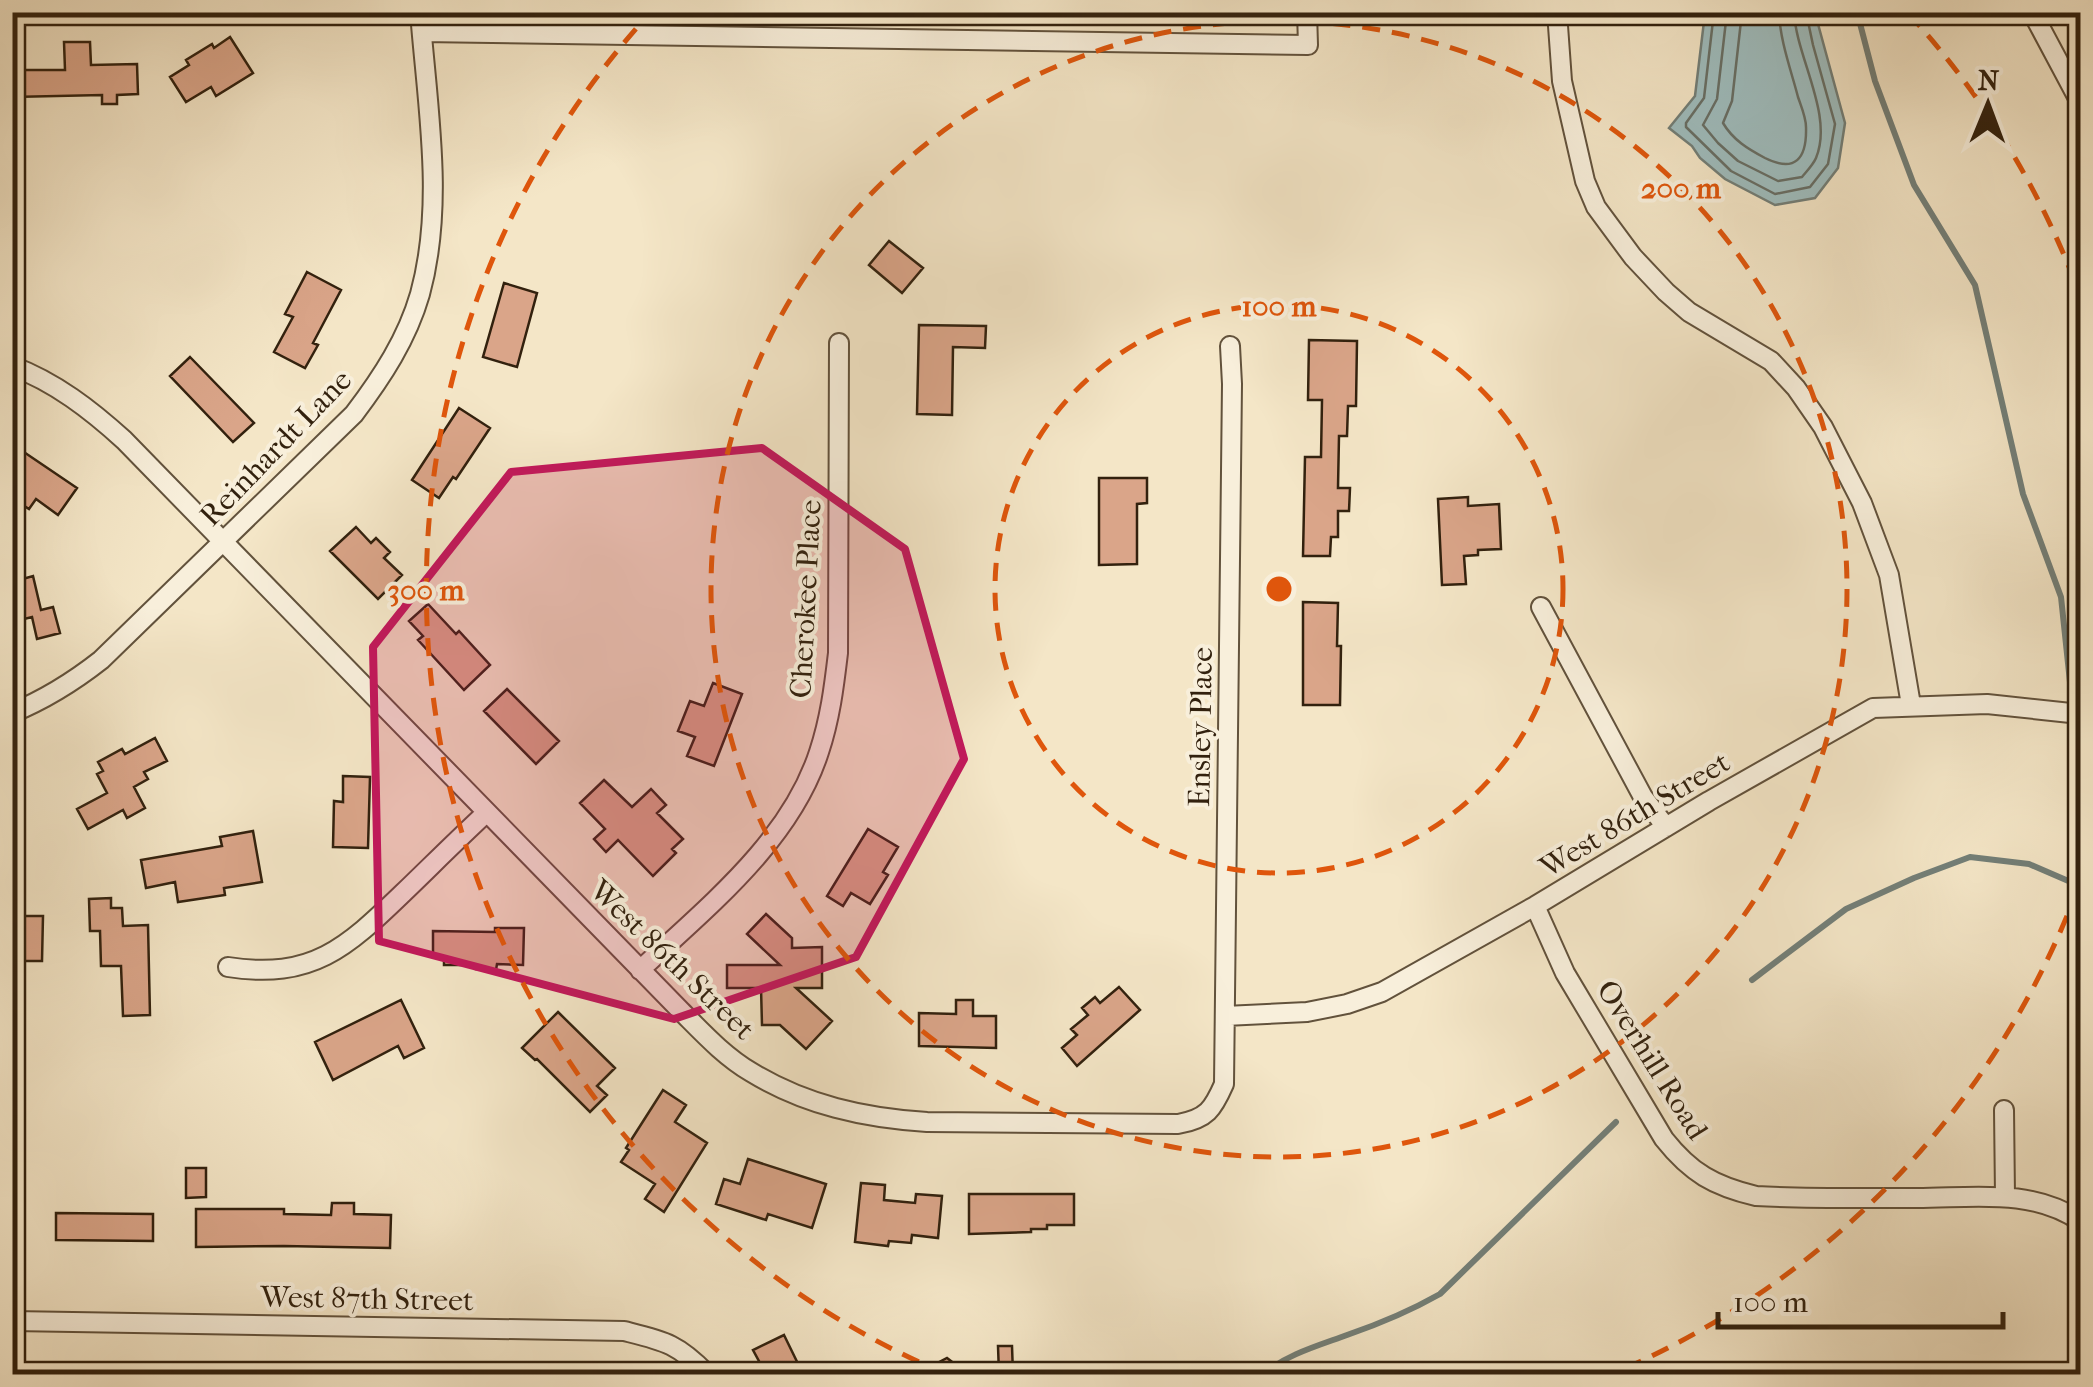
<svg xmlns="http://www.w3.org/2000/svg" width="2093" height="1387" viewBox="0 0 2093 1387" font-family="'IM FELL French Canon',serif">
  <rect width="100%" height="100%" fill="#f4e6c7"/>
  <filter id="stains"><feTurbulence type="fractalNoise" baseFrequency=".002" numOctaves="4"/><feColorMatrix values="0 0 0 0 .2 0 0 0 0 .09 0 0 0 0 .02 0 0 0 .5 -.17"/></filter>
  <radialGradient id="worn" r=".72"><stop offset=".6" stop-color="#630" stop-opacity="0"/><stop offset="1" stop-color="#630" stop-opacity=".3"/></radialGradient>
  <!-- water -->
  <path fill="#9fbdbe" stroke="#737f78" stroke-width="2.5" d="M1705,13h110l30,110 -7,45 -23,30 -40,7 -50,-26 -25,-21 -8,-12 -23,-18 26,-32z"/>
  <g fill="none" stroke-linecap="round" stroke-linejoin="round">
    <!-- shore -->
    <path stroke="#686f66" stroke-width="2.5" d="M1714,12l-10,86 -18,25v4l45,44 44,23 35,-7 18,-23 7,-40 -22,-79 -7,-33
      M1727,12l-10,87 -14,26 15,18 20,18 40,20 24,-4c4,-5 11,-12 14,-19 18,-43 -20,-101 -22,-146
      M1742,12l-10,89 -9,22c10,17 25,26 42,35 30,15 42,1 41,-31 0,-10 -5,-21 -8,-30 -7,-27 -18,-56 -19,-85"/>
    <!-- stream -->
    <path stroke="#737f78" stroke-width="6" d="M1857,12l18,69 39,104 61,100 48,209 38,103 19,180
      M1752,980l94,-71 68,-31 56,-21 59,7 51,22
      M1263,1374c25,-20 54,-28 84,-39 32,-11 63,-24 93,-41l176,-172"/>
  </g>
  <!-- building -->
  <path fill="#daa589" stroke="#32210e" stroke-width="2.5" d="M230,37l23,36 -37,23 -5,-9 -25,15 -16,-25 19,-12 -3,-5 26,-16 2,4z
    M64,42h26l1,23 46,-1 1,30 -21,1v9h-15v-9l-90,2v-27h53z
    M889,241l34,27 -21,25 -33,-28z
    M307,272l34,18 -28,53 5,2 -13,23 -31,-16 19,-35 -8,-3z
    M504,283l33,10 -20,74 -34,-10z
    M919,325l67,1 -1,22 -32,-1 -1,68 -35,-1z
    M1309,340l48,1 -1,65h-8l-1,30h-8l-1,52h12l-1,23h-11v26h-7l-1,19h-27l2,-99h16l1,-57h-14z
    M190,357l64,66 -21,19 -63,-66z
    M459,408l31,20 -34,51 -3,-2 -14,21 -27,-18z
    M12,444l65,44 -19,27 -22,-16 -7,10 -17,-11z
    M1099,478h48v25l-10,1v60l-38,1z
    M1468,497v9l31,-2 2,45 -23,1v5l-14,1 2,28 -24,1 -4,-86z
    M356,527l15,16 5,-5 14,14 -6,6 18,17 -24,24 -48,-48z
    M33,576l8,34 12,-3 7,26 -23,6 -5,-22 -20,5v-40z
    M1303,602l35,1 -1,43h4l-1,59h-37z
    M428,604l28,30 3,-3 31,34 -26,25 -46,-50 5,-4 -14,-15z
    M713,683l29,11 -28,72 -27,-10 8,-19 -17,-6 12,-30 14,5z
    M507,689l52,52 -23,23 -52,-53z
    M155,738l12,23 -23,11 4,7 -14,8 11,21 -18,10 -4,-8 -35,19 -11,-20 30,-16 -10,-19 6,-3 -5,-9 24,-13 3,5z
    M343,776l27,1 -2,71 -35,-1 1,-46 9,1z
    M604,780l28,27 19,-18 15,16 -9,8 26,26 -11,10 4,4 -23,23 -35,-36 -12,12 -12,-13 11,-10 -25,-26z
    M868,829l30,18 -15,25 5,3 -18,29 -19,-11 -8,13 -16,-10z
    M253,831l9,51 -38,6 1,7 -47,7 -3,-20 -29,6 -5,-28 81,-14 -2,-9z
    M111,898v10h11l1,18 25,-1 2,90 -27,1 -2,-50h-20l-1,-35h-10l-1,-32z
    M766,914l26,24v10l30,-1v41h-26l36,33 -26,28 -26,-24h-18l-1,-37h-34v-23h53l-33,-31z
    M12,916h31l-1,45h-30z
    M495,928h29l-1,37 -26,-1 -1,6 -20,-1v-4h-32v-8l-11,-1v-25l62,1z
    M1119,987l21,23 -63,56 -15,-18 15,-13 -6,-6 17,-14 -6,-7 13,-11 5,6z
    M401,1000l23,48 -20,10 -6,-12 -65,34 -18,-38z
    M956,1000h17v16h23v32l-77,-2v-33l37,1z
    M558,1012l57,56 -18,18 10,9 -17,17 -53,-53 -2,1 -13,-12z
    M663,1090l23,15 -11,17 32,21 -43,69 -19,-13 10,-15 -34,-22 8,-12 -3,-2z
    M748,1159l78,25 -14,44 -44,-14 -2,6 -50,-16 8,-25 16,5z
    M186,1168h20v29l-20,1z
    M861,1183l24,2 -1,15 31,3 1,-9 26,2 -4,42 -26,-3 -1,8 -22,-2 -1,5 -33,-4z
    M969,1194h105v31h-27v4h-16v3l-62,2z
    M332,1203h22v11l37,1 -1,33 -106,-2 -88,1v-38h88v5l47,1z
    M56,1213l97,1v27l-97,-1z
    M784,1335l19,39h-37l-13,-24z
    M998,1346h14l1,28h-14z
    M947,1358l21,16h-52z"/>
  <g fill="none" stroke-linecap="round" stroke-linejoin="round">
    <defs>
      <path id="street" d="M183,12l1,1
        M1557,12l5,69 23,100 11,26 37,50 33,35 23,20 82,49 25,27 27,39 39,76 27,72 22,130
        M2032,12l48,90
        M422,32l886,13 -1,-33
        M12,366c43,16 79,44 112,74l557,571c22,22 43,45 70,61 54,33 113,46 176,50l251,2c29,-5 35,-15 46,-40l8,-700 -2,-38
        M1541,607l102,190 23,30
        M12,713c34,-14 61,-31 89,-53l253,-246c28,-37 53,-75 66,-120 25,-91 7,-189 0,-282
        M1535,906l30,67 99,166c27,34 50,47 92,57 53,3 107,2 161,2 56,0 115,-10 163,23
        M228,967c84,13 118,-19 175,-74 28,-27 55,-54 83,-80
        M640,970c67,-63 150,-128 179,-218 11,-33 15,-65 19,-99l1,-310
        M1225,1016l82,-4 40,-8 35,-12 153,-86 174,-105 164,-93 114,-4 93,10
        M2004,1110l1,86
        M12,1321l612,10c40,10 53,12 83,43"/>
    </defs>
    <!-- street casing -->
    <use href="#street" stroke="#62523c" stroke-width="22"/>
    <!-- street -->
    <use href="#street" stroke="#f8efdb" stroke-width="18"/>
  </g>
  <!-- marked area -->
  <path fill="#c2185b" fill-opacity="0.2" stroke="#c2185b" stroke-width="8" stroke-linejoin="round" d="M762,448l143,101 59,210 -108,198 -182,62 -295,-78 -6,-294 138,-175z"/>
  <!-- distance rings -->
  <g fill="none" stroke="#df560c" stroke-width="5" stroke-dasharray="18 12">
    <circle cx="1279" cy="589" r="284"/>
    <circle cx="1279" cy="589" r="568"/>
    <path d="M2078 888A853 853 0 0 1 1612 1374M946 1374A853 853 0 0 1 650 13M1908 13A853 853 0 0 1 2078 290"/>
  </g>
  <g text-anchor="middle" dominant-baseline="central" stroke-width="8" stroke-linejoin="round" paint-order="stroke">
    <!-- street labels -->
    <g font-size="30" fill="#32210e" stroke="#f8efdb">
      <text transform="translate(276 448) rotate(-46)">Reinhardt Lane</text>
      <text transform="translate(806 599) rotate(-87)">Cherokee Place</text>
      <text transform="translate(1201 727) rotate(-89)">Ensley Place</text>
      <text transform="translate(1635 815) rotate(-31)">West 86th Street</text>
      <text transform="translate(672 960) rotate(44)">West 86th Street</text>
      <text transform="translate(1652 1060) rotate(58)">Overhill Road</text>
      <text transform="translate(367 1299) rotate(1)">West 87th Street</text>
    </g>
  </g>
  <circle cx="1279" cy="589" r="15" fill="#df560c" stroke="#f8efdb" stroke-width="5"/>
  <g font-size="30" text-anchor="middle" font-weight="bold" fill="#df560c" stroke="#f8efdb" stroke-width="8" stroke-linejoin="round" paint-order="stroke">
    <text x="1681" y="198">200 m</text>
    <text x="1279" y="316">100 m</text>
    <text x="426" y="600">300 m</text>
  </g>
  <!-- margin -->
  <rect width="2093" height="1387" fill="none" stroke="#f4e6c7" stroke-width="50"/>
  <rect x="15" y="15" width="2063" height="1357" fill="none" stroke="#32210e" stroke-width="5"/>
  <rect x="25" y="25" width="2043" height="1337" fill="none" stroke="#32210e" stroke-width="2.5"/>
  <!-- north arrow -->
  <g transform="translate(1988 105) rotate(1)" stroke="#f8efdb" stroke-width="8" paint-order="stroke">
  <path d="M0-8L18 38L0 25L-18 38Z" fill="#32210e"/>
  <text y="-15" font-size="28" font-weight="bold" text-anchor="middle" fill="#32210e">N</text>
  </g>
  <!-- scale -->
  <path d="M1718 1312v15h285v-15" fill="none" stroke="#32210e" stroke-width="5"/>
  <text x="1733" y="1312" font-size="30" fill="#32210e" stroke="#f8efdb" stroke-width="8" paint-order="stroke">100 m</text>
  <rect width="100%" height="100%" filter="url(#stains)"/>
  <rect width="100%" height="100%" fill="url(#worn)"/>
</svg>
